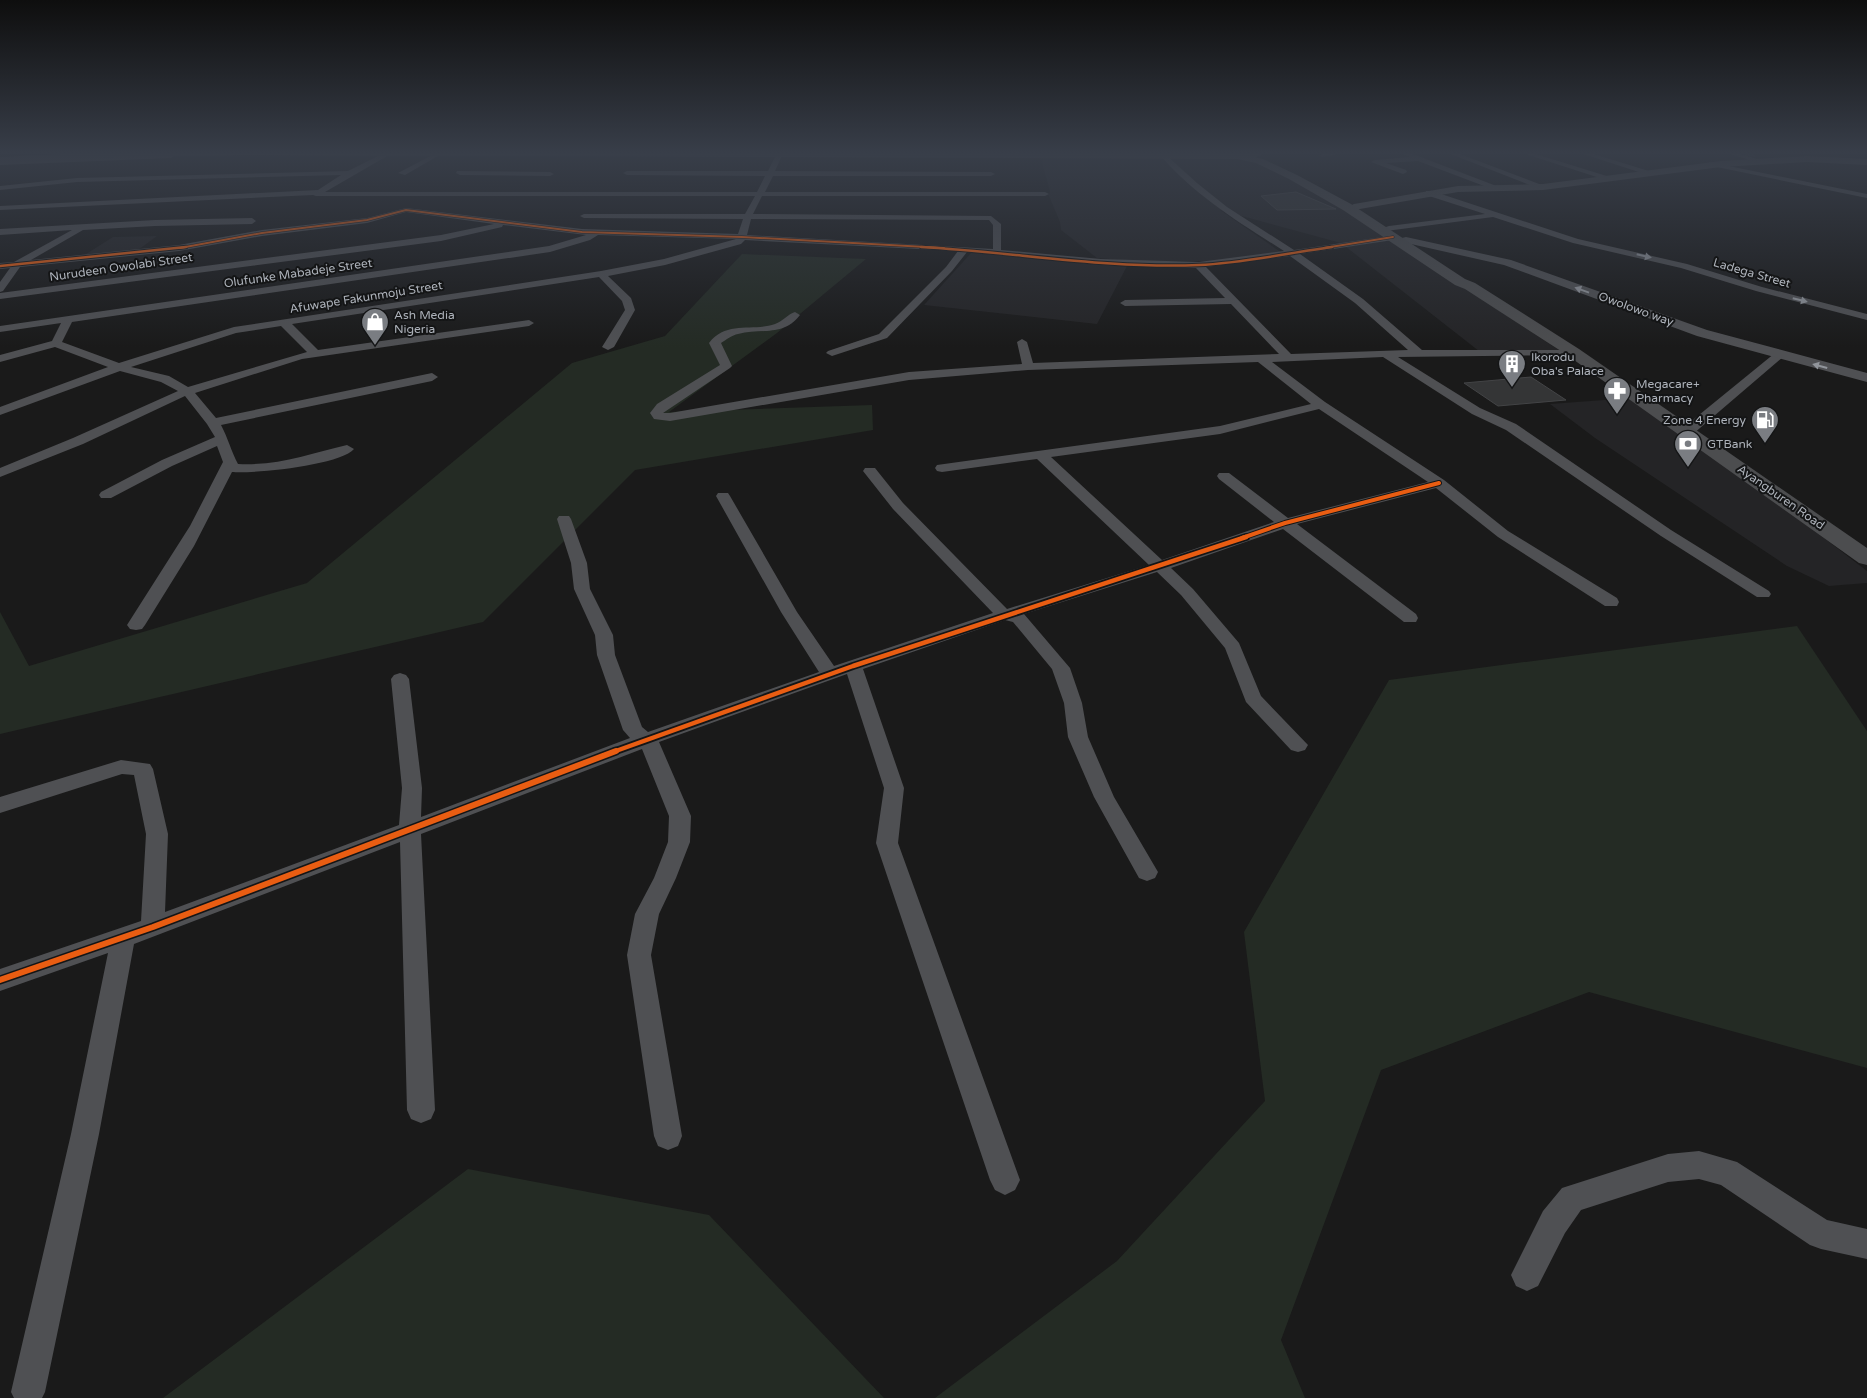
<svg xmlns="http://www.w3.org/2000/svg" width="1867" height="1398" viewBox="0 0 1867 1398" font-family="'Varela Round',sans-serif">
  <rect width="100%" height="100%" fill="#1a1a1a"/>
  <!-- built -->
  <path fill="#242426" d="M1044,157l151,1 53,2 18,5 57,29 242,160 -81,1 -143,-112 -121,-33 62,43 -67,8h-81l-37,-3 -36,-28 -1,-8 -11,-26 1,-5 -8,-28z
    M157,236l-19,14 -55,6 30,-19z
    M972,252l155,14 -30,58 -173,-19z
    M1631,398l81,54 155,119v12l-38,3 -42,-20 -192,-128 -45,-34z"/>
  <!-- green -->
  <path fill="#242b24" d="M1044,157h116l2,3h-117z
    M742,254l124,5 -89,74 -108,79 203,-7 1,25 -238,40 -152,152 -483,112v-122l29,54 278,-83 265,-220 93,-27z
    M1797,626l70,105v337l-278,-76 -208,78 -100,270 24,58h-370l182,-137 148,-160 -21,-169 145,-252z
    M468,1169l241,46 175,183h-721z"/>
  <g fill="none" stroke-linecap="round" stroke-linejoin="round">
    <!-- stream -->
    <path stroke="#30393d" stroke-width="2.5" d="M1738,151l16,5"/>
  </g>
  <!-- building -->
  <path fill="#343536" stroke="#434446" d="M1296,192l40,17 -59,1 -16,-14z
    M1531,377l35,23 -68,6 -34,-23z"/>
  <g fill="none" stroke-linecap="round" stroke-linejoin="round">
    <!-- minor -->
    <path fill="#4f5053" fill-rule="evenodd" d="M388,151l6,1 -69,40h432l8,-16 -138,-1 -4,-2 4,-2h141l10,-20h6l-9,20 216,1 4,2 -4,2h-218l-8,16h280l4,2 -4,2h-283l-9,18 238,2 10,8v26l100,9 98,3 85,-11c-44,-28 -90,-56 -124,-96l5,-1 32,29 30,24 67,43 102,-15v4l-3,1 -93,14 63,45 59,51h155l2,2 -6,3 -175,2 82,51 36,16 155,106 98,61 2,3 -2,3h-12l-96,-61 -155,-106 -34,-16 -89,-57 -111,5 53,40 119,78 64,51 109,67 2,4 -2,4h-12l-107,-69 -62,-49 -139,36 119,90 2,4 -2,4h-12l-121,-93 -112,39 22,21 46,54 22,53 47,49 -3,5 -7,2 -7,-2 -45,-48 -21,-54 -44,-53 -24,-23 -133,42 46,54 12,35 6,34 26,60 44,75 -3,6 -8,3 -8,-3 -45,-81 -26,-60 -4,-34 -12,-34 -39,-47 -8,-2 -142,49 41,119 -6,55 122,337 -5,10 -10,5 -10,-5 -5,-10 -114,-337 8,-55 -37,-114 -188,68 32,74 -1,26 -14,36 -17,36 -8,41 31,181 -4,10 -10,4 -10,-4 -4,-10 -27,-181 8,-41 19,-36 14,-36 1,-26 -27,-67 -221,85 14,276 -4,9 -10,4 -10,-4 -4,-9 -7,-268 -266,102 -35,190 -54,258 -3,6h-28l-3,-6 60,-258 37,-181 -108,38v-22l141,-48 5,-87 -12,-59 -12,-1 -122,39v-16l121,-37 29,4 3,5 15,65 -3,78 234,-87 3,-37 -11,-109 3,-4 6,-2 6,2 3,4 13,109 -1,29 209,-79 -7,-8 -26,-75 -2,-20 -21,-46 -3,-26 -14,-44 2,-3h10l2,3 16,44 3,26 23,46 2,20 27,72 6,5 171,-60 -38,-60 -65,-116 2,-3h10l2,3 67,116 37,54 159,-53 -100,-104 -30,-38 2,-3h10l28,35 104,106 142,-44 -112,-106 -95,13 -5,-1 -2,-3 2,-3 283,-39 91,-22 -53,-42 -230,8 -119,10 -239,41 -16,-2 -4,-6 7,-9 63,-39 -11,-22c18,-23 44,-11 66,-19 8,-3 13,-10 20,-12l5,3c-17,22 -39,13 -62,19 -6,1 -12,6 -17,9l11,23 -2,2 -67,45h7l239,-41 113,-8 -5,-22 5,-3 5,3 6,21 246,-9 -48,-50 -106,2 -5,-3 5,-3 100,-2 -29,-30 -95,-3 -134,-13 -15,19 -65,67 -55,18 -6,-3 2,-2 51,-17 67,-67 12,-16 -213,-11 -4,4 -76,21 -57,11 23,22 4,12 -21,37 -6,3 -6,-3 23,-37 -3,-9 -23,-24 -307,47 26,26 211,-30 5,3 -5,3 -227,33 -107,34 21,25 216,-45 6,4 -6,4 -211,44c7,13 10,26 17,39 40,2 71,-10 109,-19l7,4c-13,16 -100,25 -122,23l-38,74 -49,79 -3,4 -6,1 -6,-1 -3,-4 63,-99 33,-64 -6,-16 -45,20 -61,32h-10l-2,-3 2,-3 61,-32 53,-23 -8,-13 -22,-28 -102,48 -83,33v-9l73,-30 105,-47 -17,-9 -41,-11 -120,44v-8l108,-40 -53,-20 -55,15v-7l52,-14 9,-18 -61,9v-6l549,-80 37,-11 -83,-10 -1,2 -61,14 -441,58v-6l441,-58 53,-11 -88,-12 -39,11 -105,13 -83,15 -159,16 -17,24 -3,1v-10l10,-14 -10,1v-6l14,-1 58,-32 -72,5v-6l155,-9 97,-2 4,3 -4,3 -97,2 -72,4 -52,30 148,-15 83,-15 105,-12 39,-10 176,21 156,5 5,-15 -159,-1 -4,-2 4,-2h161l10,-18h-439l-3,-1 -313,15v-4l318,-16 23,-15 -264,7 -77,8v-4l77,-8 271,-7zM751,219l238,1 4,5v24l-246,-14zM598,235l138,4 -72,20 -63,12 -367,56 -115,36 -57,-21 10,-20 478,-70 40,-12zM1290,256l65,47 53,47 -117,4 -85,-87zM281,326l26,26 -119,35 -19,-11 -38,-9 105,-34zM1319,409l109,73 -140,36 -59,-45h-10l-2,3 2,3 55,43 -112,38 -111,-103 169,-23z
      M1336,151h7l1,2 -22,4 -3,-2z
      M1396,151h9l94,36 -7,2 -74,-28 -32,2 20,7 1,2 -4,2 -32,-12 4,-2 35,-3z
      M1443,151h9l95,36 -7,2z
      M1516,151h10l87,27 -7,2z
      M1574,151h10l68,21 -7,2z
      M1721,151h10l32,10 -4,2z
      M438,152l5,1 -38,22 -7,-2z
      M173,155l1,1 -3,2 -171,7v-4z
      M1709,162l158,32v4l-155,-32h-3z
      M457,171l93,1 4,2 -4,2 -90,-1 -4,-2z
      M1426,191h6l146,48 109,25 75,23 105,27v6l-111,-29 -75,-23 -108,-25 -80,-26 -107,14v-4l3,-1 96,-12 -59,-19z
      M1779,352l6,3 -2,2 -90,77h-10l-1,-3 1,-3 92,-75z
      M1699,1151l38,11 90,58 40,9v30l-46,-10 -11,-4 -89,-60 -22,-6 -31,3 -87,28 -16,23 -27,53 -11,5 -11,-5 -5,-11 32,-64 19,-23 106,-34z"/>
    <!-- tertiary -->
    <path fill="#4f5053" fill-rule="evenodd" d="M1406,237l105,23 196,70 160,43v9l-170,-46 -193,-71 -102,-23 -2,-2 2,-2z"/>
    <!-- secondary -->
    <path fill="#4e4f51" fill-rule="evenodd" d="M1807,156l60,3v6l-60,-3 -86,5 -178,23 -85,2 -104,18 -6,-3 6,-3 104,-18 85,-2 178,-23z"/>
    <!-- primary -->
    <path fill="#4c4d4f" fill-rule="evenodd" d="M1232,152l31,7 34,16 54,29 114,75 10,4 104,66 288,199v17l-8,-2 -292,-208 -102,-66 -10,-4 -112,-75 -54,-31 -33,-16 -28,-6 -1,-2z"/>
    <!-- trunk -->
    <path fill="#4c4d50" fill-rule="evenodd" d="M122,151h1107l10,2 22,-2 2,3 -9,4 -15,1 -1001,-4 -116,2 -122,6v-6z"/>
    <defs>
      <path id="cycleway-far4" d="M180,248l82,-15 105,-13 39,-10 176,22 160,5 202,11
        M1324,248l69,-11"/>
      <path id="cycleway-far3" d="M921,247c93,5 186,22 278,18 44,-2 89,-12 133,-18
        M0,266l186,-19"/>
      <path id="cycleway-far2" d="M1242,538l43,-15 154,-40"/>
      <path id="cycleway-far1" d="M613,752l240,-86 393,-129"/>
      <path id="cycleway" d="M0,980l153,-53 463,-176"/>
    </defs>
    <!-- cycleway-far4 casing -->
    <use href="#cycleway-far4" stroke="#141516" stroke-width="3"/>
    <!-- cycleway-far3 casing -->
    <use href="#cycleway-far3" stroke="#141516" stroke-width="4.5"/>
    <!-- cycleway-far2 casing -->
    <use href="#cycleway-far2" stroke="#141516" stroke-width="6"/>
    <!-- cycleway-far1 casing -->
    <use href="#cycleway-far1" stroke="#141516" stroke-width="8"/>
    <!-- cycleway casing -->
    <use href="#cycleway" stroke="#141516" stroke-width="9"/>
    <!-- cycleway-far4 -->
    <use href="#cycleway-far4" stroke="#e95d12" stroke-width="2"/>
    <!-- cycleway-far3 -->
    <use href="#cycleway-far3" stroke="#e95d12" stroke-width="2.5"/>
    <!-- cycleway-far2 -->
    <use href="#cycleway-far2" stroke="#e95d12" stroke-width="4"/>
    <!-- cycleway-far1 -->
    <use href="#cycleway-far1" stroke="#e95d12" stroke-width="4.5"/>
    <!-- cycleway -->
    <use href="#cycleway" stroke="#e95d12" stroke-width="6"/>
  </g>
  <!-- one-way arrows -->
  <defs><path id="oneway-solid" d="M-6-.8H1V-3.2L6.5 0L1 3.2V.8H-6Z" transform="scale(1.25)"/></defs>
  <g fill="#91959b">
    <use href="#oneway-solid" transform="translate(1644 256) rotate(13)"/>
    <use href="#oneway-solid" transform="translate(1582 290) rotate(-160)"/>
    <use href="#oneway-solid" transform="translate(1800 300) rotate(14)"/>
    <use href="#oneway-solid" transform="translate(1820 366) rotate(-165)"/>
  </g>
  <!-- sky -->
  <linearGradient id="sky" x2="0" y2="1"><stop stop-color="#0e0e0e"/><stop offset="0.44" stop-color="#383e49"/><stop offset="1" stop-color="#383e49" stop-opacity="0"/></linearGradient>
  <rect width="1867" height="347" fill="url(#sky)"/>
  <!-- icons -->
  <defs>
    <symbol id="shop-pin" viewBox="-11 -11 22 30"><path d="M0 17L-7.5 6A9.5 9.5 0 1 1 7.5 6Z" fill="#7a7d82" stroke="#141516"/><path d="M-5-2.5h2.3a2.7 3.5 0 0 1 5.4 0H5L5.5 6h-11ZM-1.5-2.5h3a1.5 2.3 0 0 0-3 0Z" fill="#fff"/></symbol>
    <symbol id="building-pin" viewBox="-11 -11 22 30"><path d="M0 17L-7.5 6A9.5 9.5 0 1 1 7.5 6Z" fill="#7a7d82" stroke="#141516"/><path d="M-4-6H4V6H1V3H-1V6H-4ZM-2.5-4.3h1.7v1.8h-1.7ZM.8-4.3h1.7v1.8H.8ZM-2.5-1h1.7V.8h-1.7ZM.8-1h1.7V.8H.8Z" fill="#fff"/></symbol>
    <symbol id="pharmacy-pin" viewBox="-11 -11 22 30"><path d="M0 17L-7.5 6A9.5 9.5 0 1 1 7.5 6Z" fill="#7a7d82" stroke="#141516"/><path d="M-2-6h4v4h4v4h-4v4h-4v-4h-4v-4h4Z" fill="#fff"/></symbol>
    <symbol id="fuel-pin" viewBox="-11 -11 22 30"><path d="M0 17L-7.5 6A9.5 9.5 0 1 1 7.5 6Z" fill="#7a7d82" stroke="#141516"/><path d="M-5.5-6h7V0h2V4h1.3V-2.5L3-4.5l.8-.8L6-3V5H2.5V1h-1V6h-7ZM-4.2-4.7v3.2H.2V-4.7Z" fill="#fff"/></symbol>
    <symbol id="bank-pin" viewBox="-11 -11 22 30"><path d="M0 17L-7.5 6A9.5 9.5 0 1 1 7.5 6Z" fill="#7a7d82" stroke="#141516"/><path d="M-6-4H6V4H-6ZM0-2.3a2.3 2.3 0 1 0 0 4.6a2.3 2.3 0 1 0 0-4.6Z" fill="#fff"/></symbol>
  </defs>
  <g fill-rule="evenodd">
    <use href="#shop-pin" x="359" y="306" width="32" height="43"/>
    <use href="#building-pin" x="1496" y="348" width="32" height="43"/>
    <use href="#pharmacy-pin" x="1601" y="375" width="32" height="43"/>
    <use href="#fuel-pin" x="1749" y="404" width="32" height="43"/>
    <use href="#bank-pin" x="1672" y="428" width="32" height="43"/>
  </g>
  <g text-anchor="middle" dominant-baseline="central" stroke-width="4" stroke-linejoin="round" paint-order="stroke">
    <!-- far-street labels -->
    <g font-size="12" fill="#adb2ba" stroke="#141516">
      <text transform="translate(121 267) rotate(-8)">Nurudeen Owolabi Street</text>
      <text transform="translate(298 273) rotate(-8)">Olufunke Mabadeje Street</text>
      <text transform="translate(1752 273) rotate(16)">Ladega Street</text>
      <text transform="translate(366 297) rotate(-9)">Afuwape Fakunmoju Street</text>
      <text transform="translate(1636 309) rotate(20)">Owolowo way</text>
      <text transform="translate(1781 497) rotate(35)">Ayangburen Road</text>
    </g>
    <!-- far-poi labels -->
    <g font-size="12" fill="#adb2ba" stroke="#141516" text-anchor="start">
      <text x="394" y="315">Ash Media<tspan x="394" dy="14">Nigeria</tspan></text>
      <text x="1531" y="357">Ikorodu<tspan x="1531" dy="14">Oba's Palace</tspan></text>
      <text x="1636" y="384">Megacare+<tspan x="1636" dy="14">Pharmacy</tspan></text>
      <text x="1746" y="420" text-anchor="end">Zone 4 Energy</text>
      <text x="1707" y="444">GTBank</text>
    </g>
  </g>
</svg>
